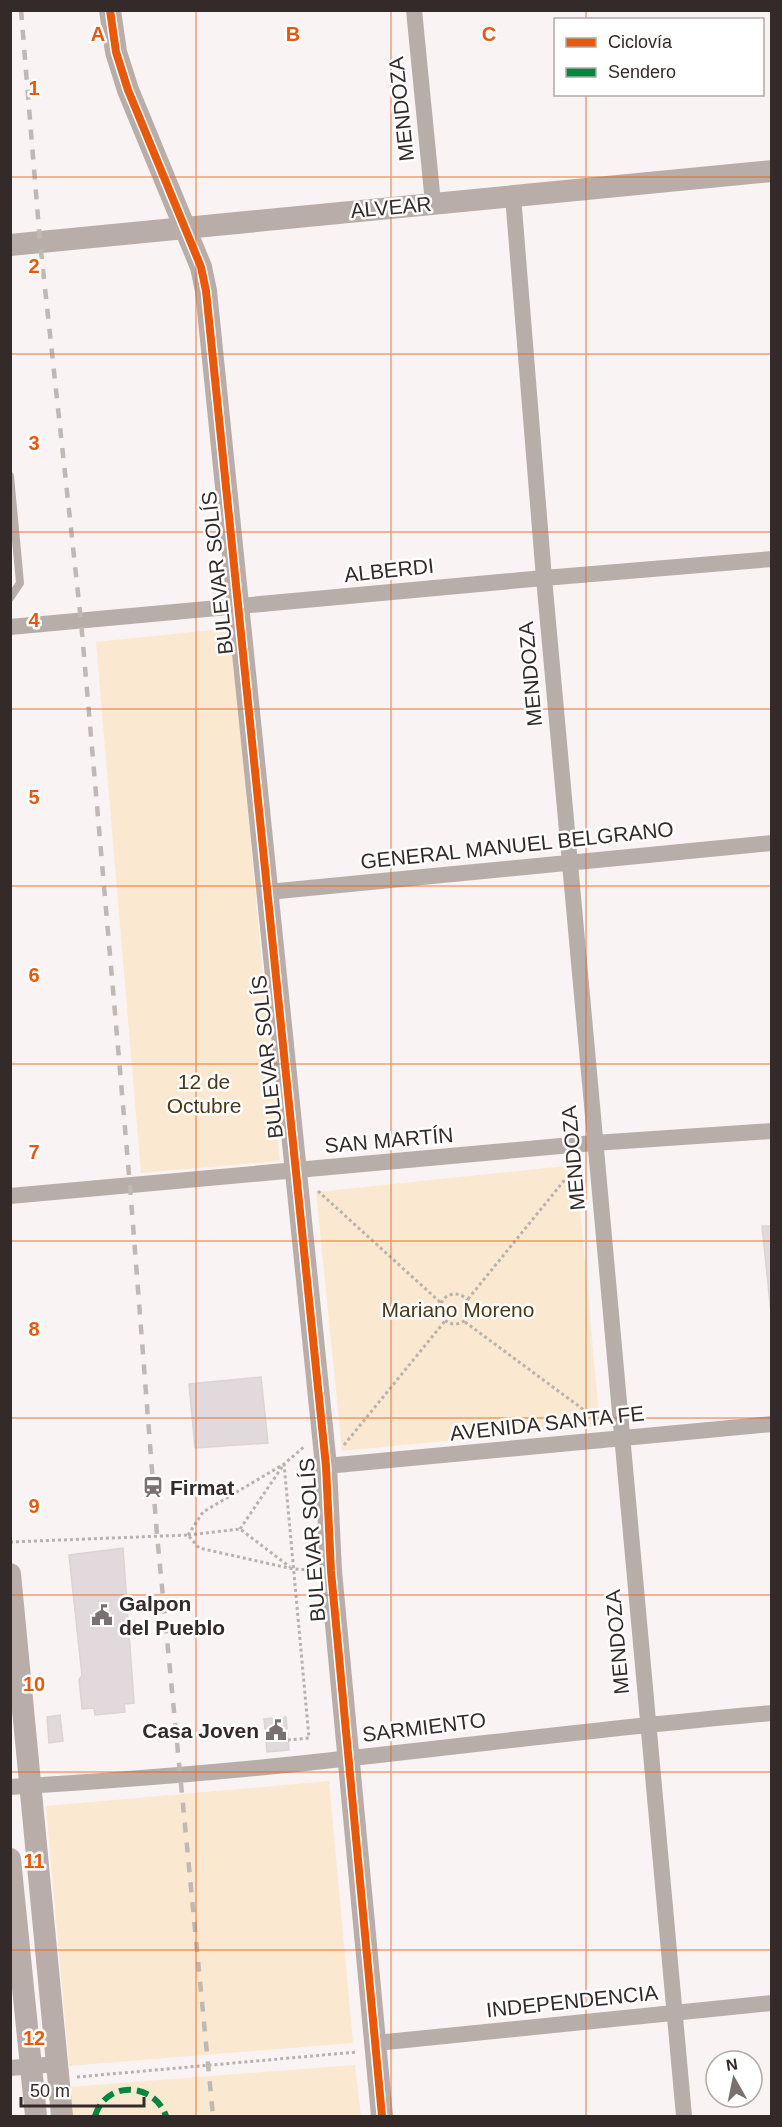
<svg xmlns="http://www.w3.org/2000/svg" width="782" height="2127" viewBox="0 0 782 2127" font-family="Arial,sans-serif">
  <rect width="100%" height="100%" fill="#f9f3f3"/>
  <!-- green -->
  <path fill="#fae9d0" d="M231,628l49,533 -139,12 -45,-531z
    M576,1165l24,261 -258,25 -26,-259z
    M329,1781l24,262 -284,23 -23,-260z
    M355,2065l6,51h-289l-3,-29z"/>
  <!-- building -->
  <path fill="#e1d9db" stroke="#dbd4d6" stroke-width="1.5" d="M762,1226h10v97z
    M261,1377l7,66 -73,5 -6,-64z
    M123,1548l11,155 -10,1 1,8 -30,3 -1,-7 -12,1 -3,-30 3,-3 -13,-121z
    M60,1715l3,26 -14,2 -2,-26z
    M286,1717l3,33 -22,2 -3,-33z"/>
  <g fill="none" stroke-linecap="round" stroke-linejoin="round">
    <!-- path -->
    <path stroke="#b8b1ad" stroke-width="3" stroke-dasharray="3 3" stroke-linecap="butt" d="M318,1191l123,112
      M440 1309a15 15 0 1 1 30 0a15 15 0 1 1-30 0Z
      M468,1299l112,-138
      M465,1322l138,102
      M344,1445l101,-124
      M240,1529l44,-65 25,274 -21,2
      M188,1535l15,-23 81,-48 21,-18
      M188,1535l52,-6 50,38
      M10,1542l178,-7 11,13 94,21 19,1
      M77,2077l280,-25"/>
    <!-- lane -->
    <path stroke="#b8aea9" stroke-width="8" d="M10,476l10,107 -10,15"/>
    <!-- street -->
    <path stroke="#b8aea9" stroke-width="16" d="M414,10l19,193
      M513,196l31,382 140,1538
      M10,627l534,-49 228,-19
      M268,892l504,-49
      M10,1196l584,-53 178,-12
      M326,1466l446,-42
      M10,1787c114,-7 228,-16 341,-29 140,-15 280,-33 421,-45
      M376,2043l396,-40
      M10,2068l47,-4"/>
    <!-- secondary -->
    <path stroke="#b8ada8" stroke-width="22" d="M110,10l6,42 12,38 73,177 5,24 120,1175 5,105 51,545
      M10,245l762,-74
      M10,1574l52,542
      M10,1859l26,257"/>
    <!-- rail -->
    <path stroke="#bfb8b5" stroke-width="4.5" stroke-dasharray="10 10" stroke-linecap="butt" d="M21,10l19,232 41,379 49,565 27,349 56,581"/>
    <!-- quiet -->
    <path stroke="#00873e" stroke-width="6" stroke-dasharray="12 6" stroke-linecap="butt" d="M95,2116c11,-36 59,-34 71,0"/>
    <defs>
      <path id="cycleway" d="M110,10l6,42 12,38 73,177 5,24 120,1175 5,105 51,545"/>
    </defs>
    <!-- cycleway casing -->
    <use href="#cycleway" stroke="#fff" stroke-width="11"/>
    <!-- cycleway -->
    <use href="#cycleway" stroke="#e8590c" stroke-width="8"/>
  </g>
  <!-- grid -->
  <path fill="none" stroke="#e8590c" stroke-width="1.5" stroke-opacity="0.55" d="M196,10v2106M391,10v2106M586,10v10M586,94v2022M10,177h762M10,354h762M10,532h762M10,709h762M10,886h762M10,1064h762M10,1241h762M10,1418h762M10,1595h762M10,1772h762M10,1950h762"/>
  <!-- icons -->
  <defs>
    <symbol id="station-bare" viewBox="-9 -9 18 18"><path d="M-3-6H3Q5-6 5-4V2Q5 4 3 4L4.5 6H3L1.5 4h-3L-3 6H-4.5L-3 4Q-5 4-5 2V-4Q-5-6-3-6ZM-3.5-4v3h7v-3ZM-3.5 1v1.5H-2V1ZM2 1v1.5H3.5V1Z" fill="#7a7070" stroke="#fff" stroke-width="2.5" paint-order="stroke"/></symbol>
    <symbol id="civic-bare" viewBox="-9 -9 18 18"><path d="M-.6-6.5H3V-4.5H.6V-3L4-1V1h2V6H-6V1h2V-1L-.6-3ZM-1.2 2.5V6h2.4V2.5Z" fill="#7a7070" stroke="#fff" stroke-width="2.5" paint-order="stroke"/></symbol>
  </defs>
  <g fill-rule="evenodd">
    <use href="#station-bare" x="138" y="1472" width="30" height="30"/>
    <use href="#civic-bare" x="87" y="1600" width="30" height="30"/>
    <use href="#civic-bare" x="261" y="1715" width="30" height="30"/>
  </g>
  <g text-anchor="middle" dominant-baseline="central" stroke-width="5" stroke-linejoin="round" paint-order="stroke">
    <!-- street labels -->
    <g font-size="21" fill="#352a2a" stroke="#fff">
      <text transform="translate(401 109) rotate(-96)">MENDOZA</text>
      <text transform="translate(391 207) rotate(-5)">ALVEAR</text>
      <text transform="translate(389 570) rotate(-6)">ALBERDI</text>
      <text transform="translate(217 573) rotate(-96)">BULEVAR SOLÍS</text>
      <text transform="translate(530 674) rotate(-95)">MENDOZA</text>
      <text transform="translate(517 845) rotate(-6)">GENERAL MANUEL BELGRANO</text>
      <text transform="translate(267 1057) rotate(-96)">BULEVAR SOLÍS</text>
      <text transform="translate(389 1140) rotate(-5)">SAN MARTÍN</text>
      <text transform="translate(573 1158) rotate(-95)">MENDOZA</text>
      <text transform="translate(547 1423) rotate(-6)">AVENIDA SANTA FE</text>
      <text transform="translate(312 1540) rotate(-94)">BULEVAR SOLÍS</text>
      <text transform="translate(617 1642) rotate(-95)">MENDOZA</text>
      <text transform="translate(424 1727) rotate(-7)">SARMIENTO</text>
      <text transform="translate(572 2001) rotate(-6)">INDEPENDENCIA</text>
    </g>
    <!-- park labels -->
    <g font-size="21" fill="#4b3814" stroke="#fff">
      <text x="204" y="1081">12 de<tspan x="204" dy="24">Octubre</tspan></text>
      <text x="458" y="1309">Mariano Moreno</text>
    </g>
    <!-- poi labels -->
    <g font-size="21" font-weight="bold" fill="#352a2a" stroke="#fff" text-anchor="start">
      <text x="170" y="1487">Firmat</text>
      <text x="119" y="1603">Galpon<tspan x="119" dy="24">del Pueblo</tspan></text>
      <text x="259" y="1730" text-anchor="end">Casa Joven</text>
    </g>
  </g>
  <g font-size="20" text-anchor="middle" font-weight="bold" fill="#e8590c" stroke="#fff" stroke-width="5" stroke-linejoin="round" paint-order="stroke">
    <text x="98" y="41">A</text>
    <text x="293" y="41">B</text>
    <text x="489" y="41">C</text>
    <text x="34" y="95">1</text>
    <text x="34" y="273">2</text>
    <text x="34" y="450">3</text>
    <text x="34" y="627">4</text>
    <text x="34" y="804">5</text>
    <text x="34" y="982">6</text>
    <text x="34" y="1159">7</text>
    <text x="34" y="1336">8</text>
    <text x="34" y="1513">9</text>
    <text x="34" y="1691">10</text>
    <text x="34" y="1868">11</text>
    <text x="34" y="2045">12</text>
  </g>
  <!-- border -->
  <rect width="782" height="2127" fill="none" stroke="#352a2a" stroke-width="24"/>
  <!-- legend -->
  <rect x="554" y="18" width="210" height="78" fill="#ffffff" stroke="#aeaaaa" stroke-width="1.5"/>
  <rect x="566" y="38" width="30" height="9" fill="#e8590c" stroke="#aeaaaa" stroke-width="1.5"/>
  <text x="608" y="48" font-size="18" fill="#352a2a">Ciclovía</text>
  <rect x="566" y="68" width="30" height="9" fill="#00873e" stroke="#aeaaaa" stroke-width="1.5"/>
  <text x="608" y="78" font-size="18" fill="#352a2a">Sendero</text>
  <!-- north arrow -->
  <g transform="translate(734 2079) rotate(351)"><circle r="28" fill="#ffffff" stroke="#aeaaaa" stroke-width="1.5"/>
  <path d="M0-4.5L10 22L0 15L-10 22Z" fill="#7a7070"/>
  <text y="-9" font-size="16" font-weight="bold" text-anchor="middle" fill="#352a2a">N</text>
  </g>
  <!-- scale -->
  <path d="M21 2097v9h123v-9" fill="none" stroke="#352a2a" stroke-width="3"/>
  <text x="30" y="2097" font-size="18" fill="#352a2a" stroke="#ffffff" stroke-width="4.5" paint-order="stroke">50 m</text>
</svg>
